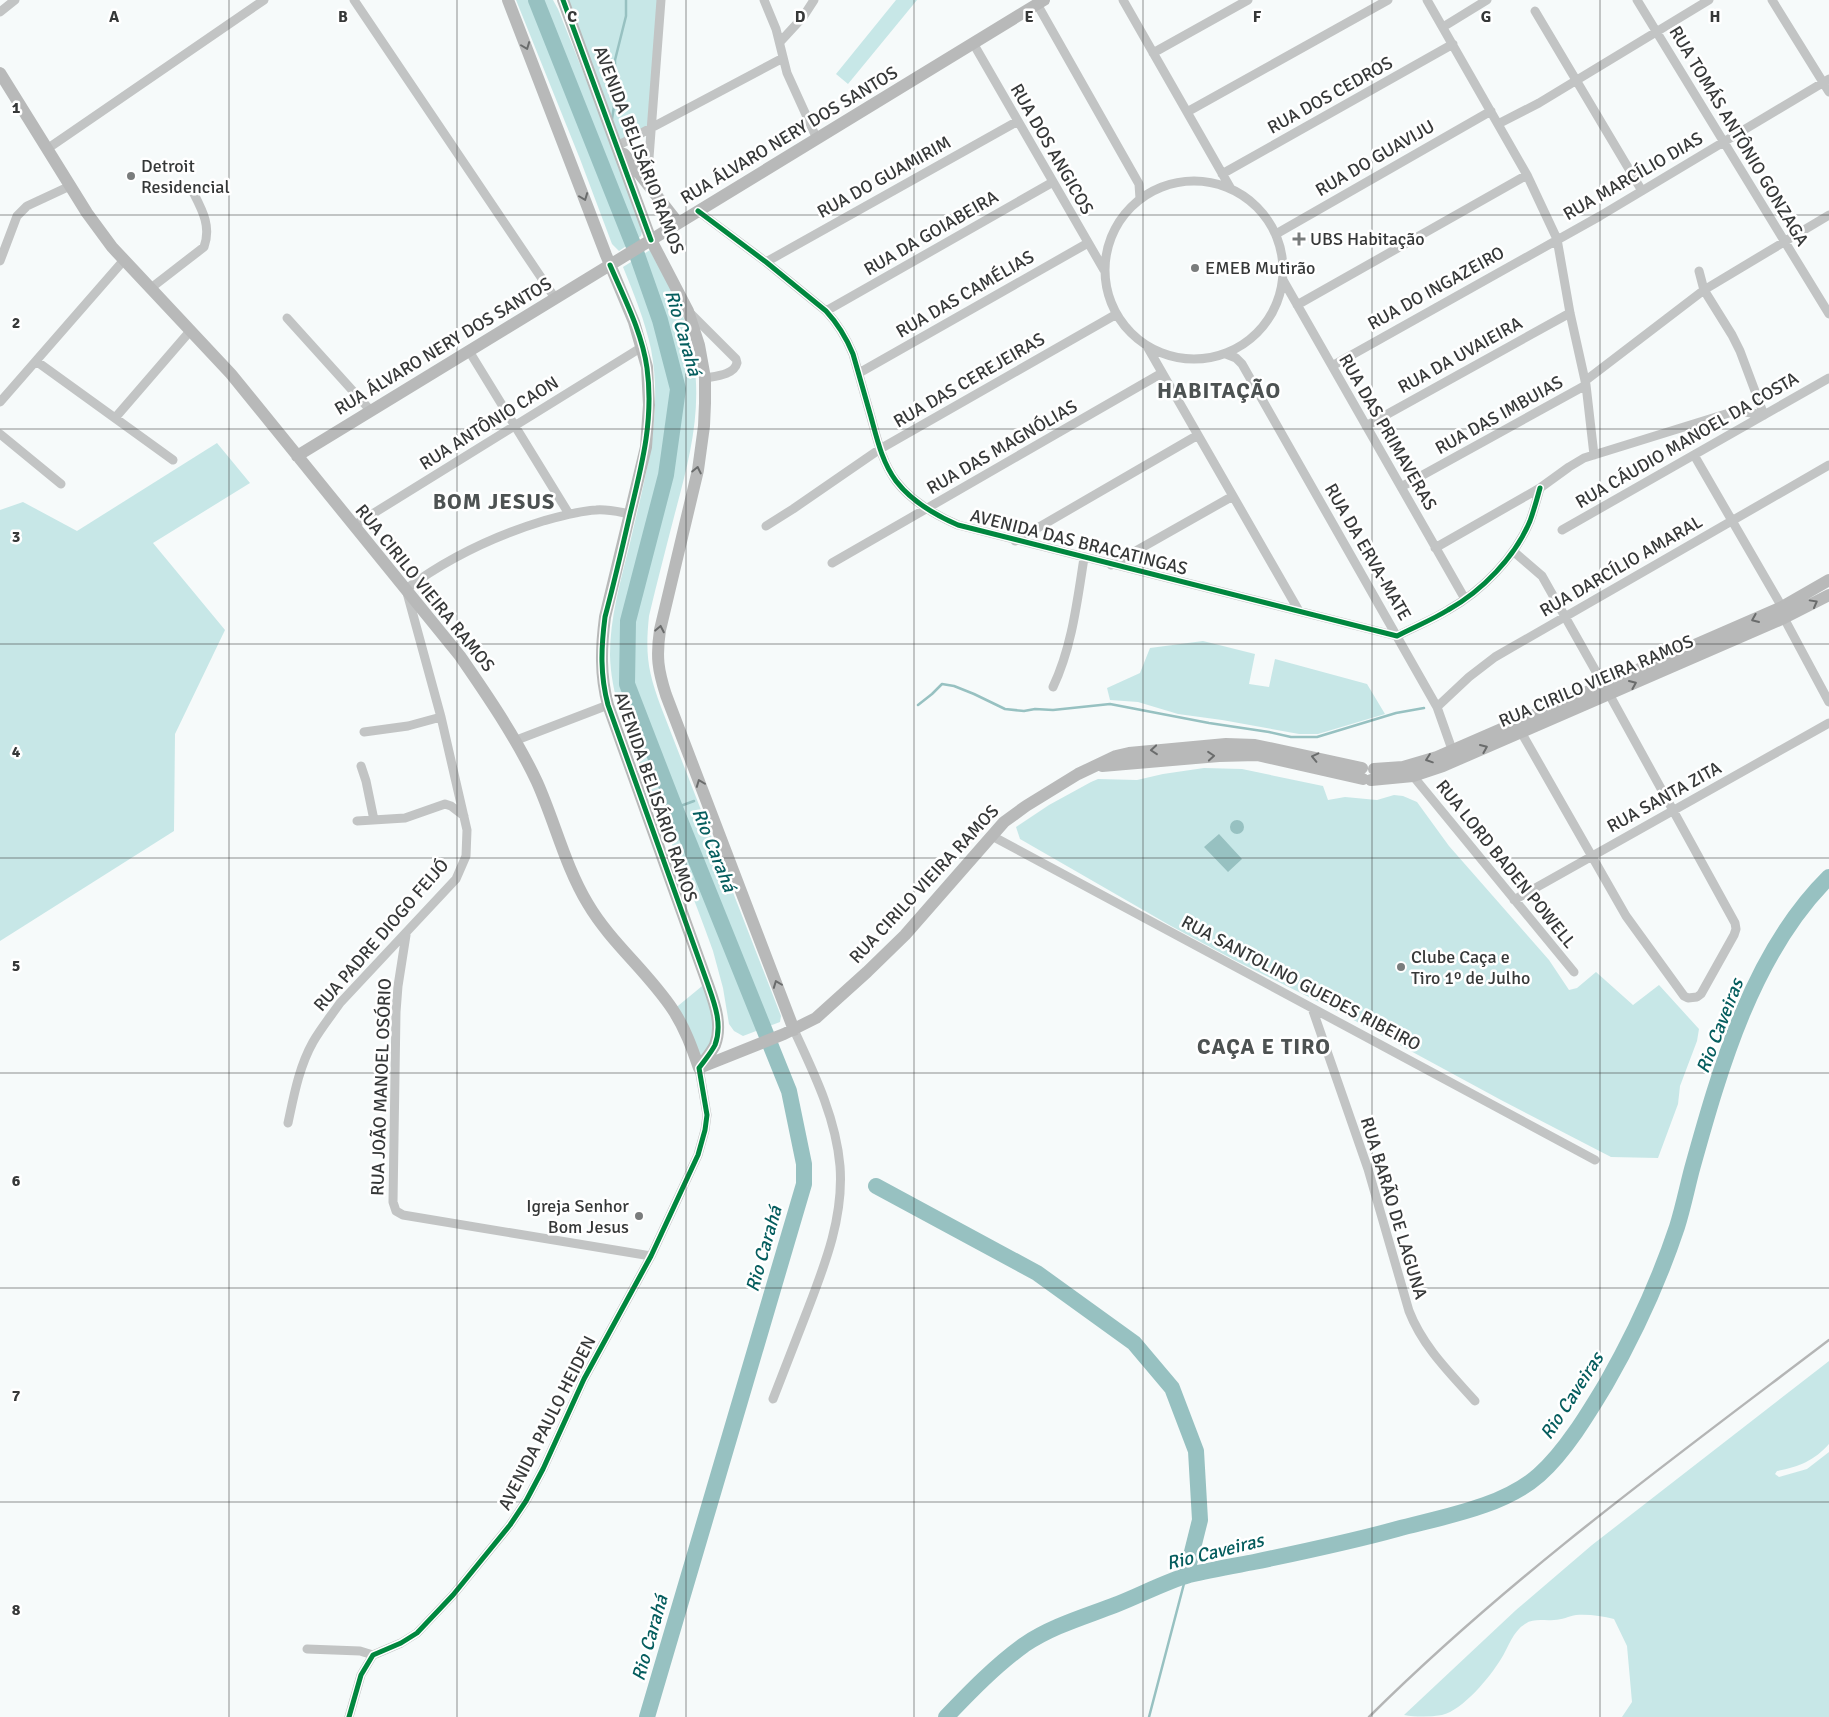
<svg xmlns="http://www.w3.org/2000/svg" width="1829" height="1717" viewBox="0 0 1829 1717" font-family="Signika,sans-serif">
  <rect width="100%" height="100%" fill="#f6fafa"/>
  <!-- green -->
  <path fill="#c7e7e7" d="M516,0h37l5,9 47,118 37,104 -1,5 -22,15 -7,-7 -32,-85z
    M563,0h98l-9,127 -35,19z
    M896,0h21l-69,84 -12,-10z
    M650,250c12,24 27,47 35,72 22,69 8,124 -10,191 -9,35 -18,69 -26,103 -4,39 -1,56 12,91l120,309 -1,6 -37,14 -9,-5 -5,-7 -6,-36 -10,-37c-20,-57 -44,-113 -66,-169 -17,-42 -36,-82 -37,-127 0,-37 10,-72 19,-108 15,-66 35,-130 22,-198 -6,-28 -17,-55 -28,-82z
    M217,443l33,40 -97,60 72,87 -50,104 -1,97 -174,110v-431l23,-8 54,29z
    M1203,641l52,13 -6,30 20,3 6,-28 92,25 18,30 -67,20h-19l-77,-14 -44,-6 -40,-12 -28,-2 -3,-12 33,-15 10,-25z
    M1204,768l38,1 81,17 5,14 17,-3 32,3 17,-5 9,1 14,6 32,44 100,114 20,30 8,-2 19,-16 37,33 26,-20 40,44 -2,12 -17,45 -2,18 -20,54 -47,-1 -110,-57 -164,-89 -99,-49 -67,-36 -151,-87 -4,-12 33,-22 42,-23 7,-3 39,1 26,-6z
    M707,982l11,45 -19,41 -26,-58z
    M1829,1361v83c-15,17 -31,23 -52,27l-2,3 4,3 28,-8 22,-17v265h-207l10,-15 -5,-56 -13,-27c-12,-3 -25,-5 -38,-4 -7,1 -14,5 -22,5 -11,1 -20,-2 -29,4 -12,7 -17,24 -24,35 -11,18 -38,51 -59,56 -13,2 -26,2 -38,0l112,-105 76,-65z"/>
  <!-- water -->
  <path fill="#97c1c1" d="M1230 827a7 7 0 1 1 14 0a7 7 0 1 1-14 0Z
    M1219,834l23,25 -14,13 -24,-25z"/>
  <g fill="none" stroke-linecap="round" stroke-linejoin="round">
    <!-- stream -->
    <path stroke="#97c1c1" stroke-width="2.5" d="M612,119l3,-19v-40l11,-44v-16
      M918,705l14,-11 10,-10 12,2 20,8 31,15 19,2 11,-2 18,1 57,-6 99,19 60,9 22,5h26l79,-24 28,-5
      M675,808l19,-7
      M1149,1717l37,-141"/>
    <!-- river -->
    <path stroke="#97c1c1" stroke-width="16" d="M536,0l99,249 25,71 18,69 -12,86 -38,146 -1,63 48,124 114,283 15,73v20l-157,533
      M876,1186l161,87 97,70 38,45 24,63 4,69 -14,56
      M946,1717c24,-25 49,-51 78,-72 28,-19 60,-28 91,-40 24,-9 49,-23 74,-30 21,-5 44,-9 65,-13 48,-10 96,-20 143,-33 45,-12 106,-22 142,-54 26,-23 49,-61 67,-91 28,-49 53,-103 71,-157 6,-19 10,-39 15,-58 28,-101 61,-217 137,-292"/>
    <!-- street -->
    <path stroke="#c2c4c4" stroke-width="9" d="M354,0l201,298
      M764,0l12,29 11,44 30,66
      M1123,0l108,189
      M1427,0l100,175 30,64 13,74 16,72 8,70
      M1637,0l192,314
      M1772,0l57,92
      M1037,4l102,180 1,15
      M1535,11l107,180
      M0,12l15,-12
      M1443,27l44,-27
      M780,42l23,-25 11,-17
      M973,43l131,227
      M1153,53l95,-53
      M1187,112l201,-112
      M1498,124l41,-21 170,-103
      M617,146l166,-88
      M47,149l217,-149
      M1222,174l231,-130
      M1105 270a89 89 0 1 1 178 0a89 89 0 1 1-178 0Z
      M647,184l14,-184
      M698,211l68,51 60,49c12,13 20,26 27,43 6,21 12,42 18,63 6,22 11,45 25,64 16,21 39,34 62,44l439,111c17,-9 35,-16 51,-26 34,-19 67,-53 82,-89 4,-11 7,-22 10,-33
      M1276,234l215,-123
      M0,261l17,-45 10,-10 43,-20
      M766,262l252,-141
      M1699,271l5,19 28,45 8,16 24,64
      M1283,280l182,319
      M151,288l53,-41c8,-22 -3,-39 -13,-59
      M1297,305l230,-130
      M826,311l227,-129
      M690,313l46,46 1,4c-3,12 -21,13 -32,15
      M287,318l84,93
      M1148,348l151,263
      M469,351l100,163
      M1226,354l10,4 6,6 195,343 17,48
      M36,361l137,99
      M1332,366l268,-150 229,-137
      M859,373l229,-130
      M1585,381l119,-91 125,-75
      M0,402l124,-142
      M115,418l76,-88
      M1366,426l204,-113
      M0,434l61,50
      M1694,455l88,152
      M1401,487l185,-102
      M353,526l289,-179
      M766,526l27,-17 87,-60 235,-134
      M1562,530l267,-152
      M1015,541l183,-106
      M1435,548l105,-60 29,-21 15,-9 145,-45 10,-2 25,4
      M1513,551l29,25 61,108
      M832,563l330,-190
      M1111,565l122,-69
      M1784,618l45,84
      M1053,687c19,-40 24,-85 31,-129
      M1437,707l32,-30 26,-20 334,-192
      M364,732l44,-6 33,-9
      M1521,732l105,184 58,80 4,2 9,-1 4,-3 33,-59 2,-6 -1,-6 -126,-229
      M514,741l94,-36
      M361,766l5,15 8,39
      M1413,776l161,196
      M357,821l48,-3 40,-14 6,2 13,10
      M992,836l603,324
      M1514,900l315,-177
      M406,935l-8,51 -2,26 -3,190 3,9 7,4 248,41
      M1312,1008l56,161 41,142c14,36 41,62 66,90
      M288,1123c6,-28 11,-56 25,-81 8,-14 18,-26 27,-39l116,-124 10,-23 1,-26 -26,-113 -35,-128c42,-31 88,-53 137,-68 18,-5 35,-10 53,-11 12,-1 23,2 34,4
      M773,1399c11,-28 22,-57 33,-85 18,-47 38,-96 34,-148 -4,-48 -26,-93 -46,-136
      M307,1649l53,2 13,4
      M349,1717l12,-42 12,-20 28,-12 16,-10 36,-38 57,-70 16,-24 17,-32 41,-90 67,-123 47,-101 7,-25 2,-15 -8,-47"/>
    <!-- secondary -->
    <path stroke="#b8b9b9" stroke-width="12" d="M508,0l98,255 28,67 13,45 2,38 -3,42 -41,170c-4,31 -5,58 3,88l99,277c7,20 16,42 8,63 -4,8 -11,16 -16,23
      M563,0l88,240 37,71 11,34 6,33v25l-1,23 -6,44 -38,160c-4,27 -2,40 6,65l128,335
      M0,73l87,140 25,34 119,127 229,282c27,39 57,83 77,126 18,40 28,84 51,122 23,39 60,68 85,106 12,18 19,38 26,58l85,-34 32,-16 51,-46 38,-37 99,-113 22,-16 52,-32 38,-18 13,-3 97,-9 29,1 107,23
      M624,154l54,69
      M297,456l747,-456
      M1102,766l117,-10 38,-1 106,24
      M1374,769l29,-2 34,-10 345,-150 47,-27
      M1371,780l42,-4 30,-10 341,-148 45,-23"/>
    <!-- rail -->
    <path stroke="#b4b5b5" stroke-width="2.5" d="M1369,1717c141,-140 302,-257 460,-377"/>
    <defs>
      <path id="cycleway" d="M563,0l88,240
        M698,211l68,51 60,49c12,13 20,26 27,43 6,21 12,42 18,63 6,22 11,45 25,64 16,21 39,34 62,44l439,111c17,-9 35,-16 51,-26 34,-19 67,-53 82,-89 4,-11 7,-22 10,-33
        M349,1717l12,-42 12,-20 28,-12 16,-10 36,-38 57,-70 16,-24 17,-32 41,-90 67,-123 47,-101 7,-25 2,-15 -8,-47c5,-7 12,-15 16,-23 8,-21 -1,-43 -8,-63l-99,-277c-8,-30 -7,-57 -3,-88 9,-34 17,-68 25,-103 12,-49 24,-95 17,-146 -5,-36 -23,-70 -37,-103"/>
    </defs>
    <!-- cycleway casing -->
    <use href="#cycleway" stroke="#fff" stroke-width="8"/>
    <!-- cycleway -->
    <use href="#cycleway" stroke="#00873e" stroke-width="5"/>
  </g>
  <!-- one-way arrows -->
  <defs><path id="oneway-chevron" d="M-2-3.5L2.5 0L-2 3.5" fill="none" stroke-width="1.6" stroke-linecap="round" stroke-linejoin="round" transform="scale(1.25)"/></defs>
  <g stroke="#6a6c6c">
    <use href="#oneway-chevron" transform="translate(526 46) rotate(69)"/>
    <use href="#oneway-chevron" transform="translate(584 197) rotate(69)"/>
    <use href="#oneway-chevron" transform="translate(697 470) rotate(-78)"/>
    <use href="#oneway-chevron" transform="translate(1814 603) rotate(-29)"/>
    <use href="#oneway-chevron" transform="translate(1755 619) rotate(157)"/>
    <use href="#oneway-chevron" transform="translate(660 629) rotate(-79)"/>
    <use href="#oneway-chevron" transform="translate(1633 684) rotate(-23)"/>
    <use href="#oneway-chevron" transform="translate(1484 748) rotate(-23)"/>
    <use href="#oneway-chevron" transform="translate(1154 750) rotate(175)"/>
    <use href="#oneway-chevron" transform="translate(1211 756) rotate(-5)"/>
    <use href="#oneway-chevron" transform="translate(1315 757) rotate(-167)"/>
    <use href="#oneway-chevron" transform="translate(1429 759) rotate(161)"/>
    <use href="#oneway-chevron" transform="translate(700 783) rotate(-111)"/>
    <use href="#oneway-chevron" transform="translate(777 984) rotate(-111)"/>
  </g>
  <!-- grid -->
  <path fill="none" stroke="#363838" stroke-width="1" stroke-opacity="0.55" d="M229,0v1717M457,0v1717M686,0v1717M914,0v1717M1143,0v1717M1372,0v1717M1600,0v1717M0,215h1829M0,429h1829M0,644h1829M0,858h1829M0,1073h1829M0,1288h1829M0,1502h1829"/>
  <!-- markers -->
  <g fill="#797c7c" stroke="#fff" stroke-width="2">
    <circle cx="131" cy="176" r="5"/>
    <path d="M1296.5 231.5h5v5h5v5h-5v5h-5v-5h-5v-5h5z"/>
    <circle cx="1195" cy="268" r="5"/>
    <circle cx="1401" cy="967" r="5"/>
    <circle cx="639" cy="1216" r="5"/>
  </g>
  <g text-anchor="middle" dominant-baseline="central" stroke-width="5" stroke-linejoin="round" paint-order="stroke">
    <!-- street labels -->
    <g font-size="18" fill="#363838" stroke="#fff">
      <text transform="translate(1330 95) rotate(-29)">RUA DOS CEDROS</text>
      <text transform="translate(789 135) rotate(-31)">RUA ÁLVARO NERY DOS SANTOS</text>
      <text transform="translate(1739 136) rotate(59)">RUA TOMÁS ANTÔNIO GONZAGA</text>
      <text transform="translate(1052 149) rotate(60)">RUA DOS ANGICOS</text>
      <text transform="translate(639 150) rotate(69)">AVENIDA BELISÁRIO RAMOS</text>
      <text transform="translate(1375 158) rotate(-30)">RUA DO GUAVIJU</text>
      <text transform="translate(1633 176) rotate(-30)">RUA MARCÍLIO DIAS</text>
      <text transform="translate(884 177) rotate(-29)">RUA DO GUAMIRIM</text>
      <text transform="translate(931 233) rotate(-30)">RUA DA GOIABEIRA</text>
      <text transform="translate(1436 288) rotate(-29)">RUA DO INGAZEIRO</text>
      <text transform="translate(965 294) rotate(-30)">RUA DAS CAMÉLIAS</text>
      <text transform="translate(443 346) rotate(-31)">RUA ÁLVARO NERY DOS SANTOS</text>
      <text transform="translate(1460 355) rotate(-29)">RUA DA UVAIEIRA</text>
      <text transform="translate(969 380) rotate(-30)">RUA DAS CEREJEIRAS</text>
      <text transform="translate(1499 415) rotate(-29)">RUA DAS IMBUIAS</text>
      <text transform="translate(489 423) rotate(-32)">RUA ANTÔNIO CAON</text>
      <text transform="translate(1388 432) rotate(60)">RUA DAS PRIMAVERAS</text>
      <text transform="translate(1687 440) rotate(-30)">RUA CÁUDIO MANOEL DA COSTA</text>
      <text transform="translate(1002 447) rotate(-30)">RUA DAS MAGNÓLIAS</text>
      <text transform="translate(1079 542) rotate(14)">AVENIDA DAS BRACATINGAS</text>
      <text transform="translate(1368 552) rotate(60)">RUA DA ERVA-MATE</text>
      <text transform="translate(1621 566) rotate(-30)">RUA DARCÍLIO AMARAL</text>
      <text transform="translate(425 588) rotate(51)">RUA CIRILO VIEIRA RAMOS</text>
      <text transform="translate(1596 681) rotate(-23)">RUA CIRILO VIEIRA RAMOS</text>
      <text transform="translate(656 797) rotate(71)">AVENIDA BELISÁRIO RAMOS</text>
      <text transform="translate(1664 797) rotate(-29)">RUA SANTA ZITA</text>
      <text transform="translate(1506 864) rotate(51)">RUA LORD BADEN POWELL</text>
      <text transform="translate(924 884) rotate(-47)">RUA CIRILO VIEIRA RAMOS</text>
      <text transform="translate(381 935) rotate(-49)">RUA PADRE DIOGO FEIJÓ</text>
      <text transform="translate(1301 983) rotate(28)">RUA SANTOLINO GUEDES RIBEIRO</text>
      <text transform="translate(381 1087) rotate(-88)">RUA JOÃO MANOEL OSÓRIO</text>
      <text transform="translate(1394 1208) rotate(73)">RUA BARÃO DE LAGUNA</text>
      <text transform="translate(547 1423) rotate(-63)">AVENIDA PAULO HEIDEN</text>
    </g>
    <!-- poi labels -->
    <g font-size="18" fill="#363838" stroke="#fff" text-anchor="start">
      <text x="141" y="166">Detroit<tspan x="141" dy="21">Residencial</tspan></text>
      <text x="1310" y="239">UBS Habitação</text>
      <text x="1205" y="268">EMEB Mutirão</text>
      <text x="1411" y="957">Clube Caça e<tspan x="1411" dy="21">Tiro 1º de Julho</tspan></text>
      <text x="629" y="1206" text-anchor="end">Igreja Senhor<tspan x="629" dy="21">Bom Jesus</tspan></text>
    </g>
    <!-- water labels -->
    <g font-size="19" font-style="italic" fill="#055d5e" stroke="#fff">
      <text transform="translate(683 333) rotate(74)">Rio Carahá</text>
      <text transform="translate(714 850) rotate(68)">Rio Carahá</text>
      <text transform="translate(1720 1026) rotate(-69)">Rio Caveiras</text>
      <text transform="translate(764 1249) rotate(-74)">Rio Carahá</text>
      <text transform="translate(1572 1396) rotate(-57)">Rio Caveiras</text>
      <text transform="translate(1215 1552) rotate(-14)">Rio Caveiras</text>
      <text transform="translate(650 1638) rotate(-74)">Rio Carahá</text>
    </g>
    <!-- district labels -->
    <g font-size="22" font-weight="bold" letter-spacing="1" fill="#4d5252" stroke="#fff">
      <text x="1219" y="390">HABITAÇÃO</text>
      <text x="494" y="501">BOM JESUS</text>
      <text x="1264" y="1046">CAÇA E TIRO</text>
    </g>
  </g>
  <g font-size="16" text-anchor="middle" font-weight="bold" fill="#363838" stroke="#fff" stroke-width="5" stroke-linejoin="round" paint-order="stroke">
    <text x="114" y="22">A</text>
    <text x="343" y="22">B</text>
    <text x="572" y="22">C</text>
    <text x="800" y="22">D</text>
    <text x="1029" y="22">E</text>
    <text x="1257" y="22">F</text>
    <text x="1486" y="22">G</text>
    <text x="1715" y="22">H</text>
    <text x="16" y="113">1</text>
    <text x="16" y="328">2</text>
    <text x="16" y="542">3</text>
    <text x="16" y="757">4</text>
    <text x="16" y="971">5</text>
    <text x="16" y="1186">6</text>
    <text x="16" y="1401">7</text>
    <text x="16" y="1615">8</text>
  </g>
</svg>
